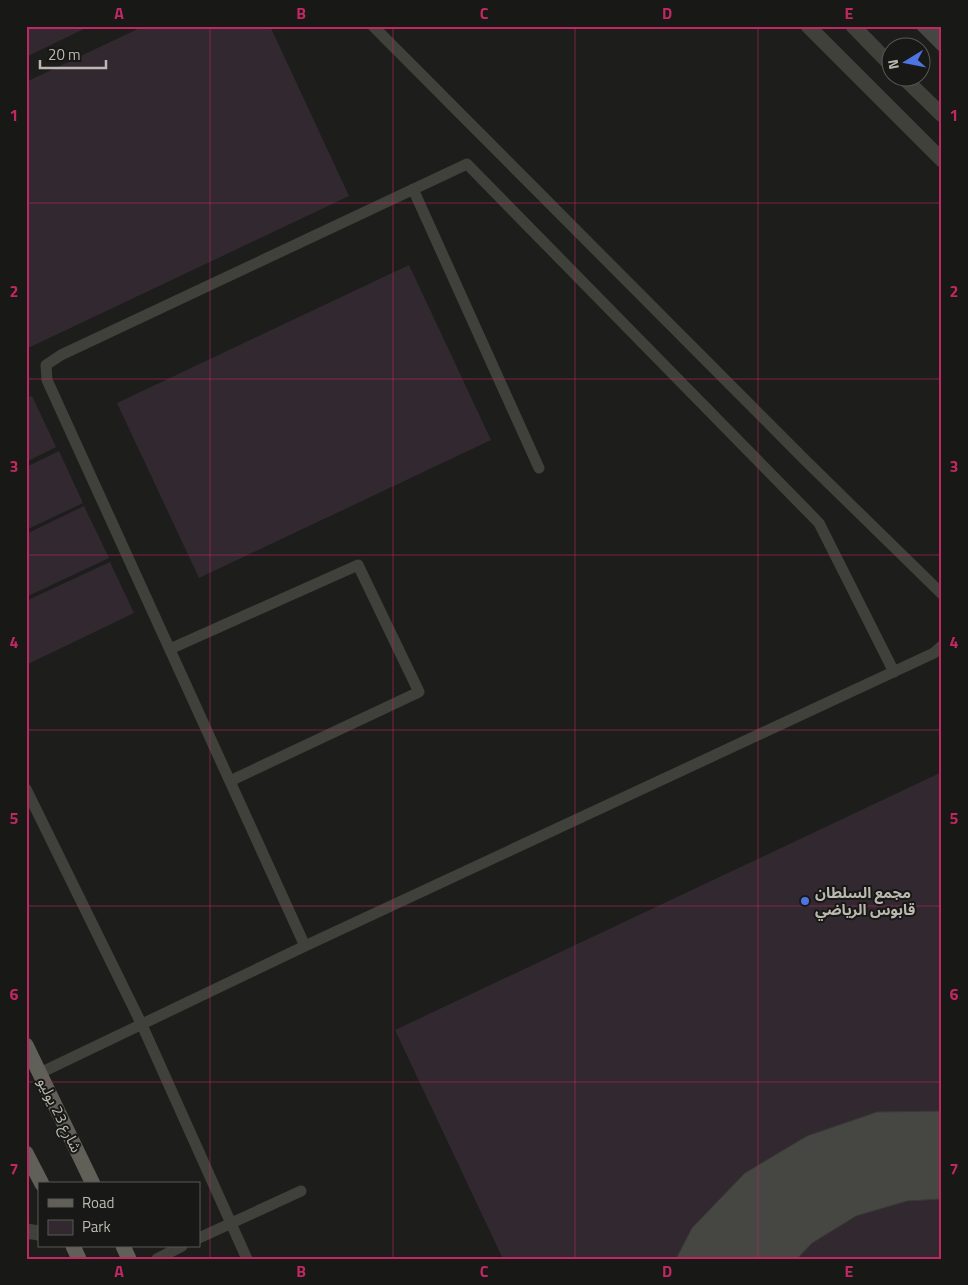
<svg xmlns="http://www.w3.org/2000/svg" width="968" height="1285" viewBox="0 0 968 1285" font-family="'Titillium Web','Noto Sans Arabic',sans-serif">
  <rect width="100%" height="100%" fill="#1d1d1b"/>
  <!-- green -->
  <path fill="#322930" d="M26,26h64l-64,31z
    M144,26h126l79,170 -323,153v-267z
    M409,265l82,175 -292,138 -82,-175z
    M32,396l24,51 -30,15v-64z
    M59,451l24,52 -57,27v-63z
    M84,506l25,52 -83,39v-63z
    M110,562l24,51 -108,52v-64z
    M942,772v487h-439l-108,-229z"/>
  <!-- building -->
  <path fill="#464743" stroke="#383935" d="M914,26h28v28z
    M942,1111v88l-35,2 -51,15 -44,27 -15,16h-121l16,-31 53,-55 62,-37 70,-24z"/>
  <g fill="none" stroke-linecap="round" stroke-linejoin="round">
    <!-- service -->
    <path stroke="#41413c" stroke-width="11" d="M373,26l432,434 137,134
      M413,189l126,279
      M170,649l188,-84 61,127 -189,89
      M26,789l116,236 105,234
      M305,946l-258,-566 -1,-15 15,-10 406,-191 352,359 75,149
      M40,1073l265,-127 629,-293 8,-7
      M199,1238l102,-47
      M157,1259l25,-13"/>
    <!-- minor -->
    <path stroke="#41413c" stroke-width="15" d="M26,1231l13,2"/>
    <!-- tertiary -->
    <path stroke="#41413c" stroke-width="15" d="M808,26l134,134
      M853,26l37,38
      M904,78l38,37"/>
    <!-- primary -->
    <path stroke="#605f58" stroke-width="15" d="M26,1045l67,139
      M26,1153l16,31
      M73,1246l6,13
      M123,1246l6,13"/>
  </g>
  <!-- grid -->
  <path fill="none" stroke="#c12863" stroke-width="1" stroke-opacity="0.55" d="M210,26v1233M393,26v1233M575,26v1233M758,26v1233M26,203h916M26,379h916M26,555h916M26,730h916M26,906h916M26,1082h916"/>
  <!-- markers -->
  <circle fill="#4d75e2" stroke="#181816" stroke-width="2" cx="805" cy="901" r="5"/>
  <g text-anchor="middle" dominant-baseline="central" stroke-width="4" stroke-linejoin="round" paint-order="stroke">
    <!-- poi labels -->
    <g font-size="15" font-weight="bold" fill="#bbb8af" stroke="#181816" text-anchor="start">
      <text x="815" y="892">مجمع السلطان<tspan x="815" dy="17">قابوس الرياضي</tspan></text>
    </g>
    <!-- street labels -->
    <g font-size="15" fill="#bbb8af" stroke="#181816">
      <text transform="translate(60 1115) rotate(64)">شارع 23 يوليو</text>
    </g>
  </g>
  <!-- border -->
  <rect width="968" height="1285" fill="none" stroke="#181816" stroke-width="55"/>
  <!-- legend -->
  <rect x="38" y="1182" width="162" height="65" fill="#181816" stroke="#595853"/>
  <rect x="48" y="1199" width="25" height="8" fill="#605f58" stroke="#595853"/>
  <text x="82" y="1208" font-size="15" fill="#bbb8af">Road</text>
  <rect x="48" y="1220" width="25" height="15" fill="#322930" stroke="#595853"/>
  <text x="82" y="1232" font-size="15" fill="#bbb8af">Park</text>
  <!-- north arrow -->
  <g transform="translate(906 62) rotate(260)"><circle r="24" fill="#181816" stroke="#595853"/>
  <path d="M0-4L9 19L0 12L-9 19Z" fill="#4d75e2"/>
  <text y="-8" font-size="14" font-weight="bold" text-anchor="middle" fill="#bbb8af">N</text>
  </g>
  <!-- scale -->
  <path d="M40 60v8h66v-8" fill="none" stroke="#bbb8af" stroke-width="2.5"/>
  <text x="48" y="60" font-size="15" fill="#bbb8af" stroke="#181816" stroke-width="4" paint-order="stroke">20 m</text>
  <rect x="28" y="28" width="912" height="1230" fill="none" stroke="#c12863" stroke-width="2"/>
  <g font-size="16" text-anchor="middle" font-weight="bold" fill="#c12863">
    <text x="119" y="19">A</text>
    <text x="301" y="19">B</text>
    <text x="484" y="19">C</text>
    <text x="667" y="19">D</text>
    <text x="849" y="19">E</text>
    <text x="14" y="121">1</text>
    <text x="954" y="121">1</text>
    <text x="14" y="297">2</text>
    <text x="954" y="297">2</text>
    <text x="14" y="472">3</text>
    <text x="954" y="472">3</text>
    <text x="14" y="648">4</text>
    <text x="954" y="648">4</text>
    <text x="14" y="824">5</text>
    <text x="954" y="824">5</text>
    <text x="14" y="1000">6</text>
    <text x="954" y="1000">6</text>
    <text x="14" y="1175">7</text>
    <text x="954" y="1175">7</text>
    <text x="119" y="1277">A</text>
    <text x="301" y="1277">B</text>
    <text x="484" y="1277">C</text>
    <text x="667" y="1277">D</text>
    <text x="849" y="1277">E</text>
  </g>
</svg>
